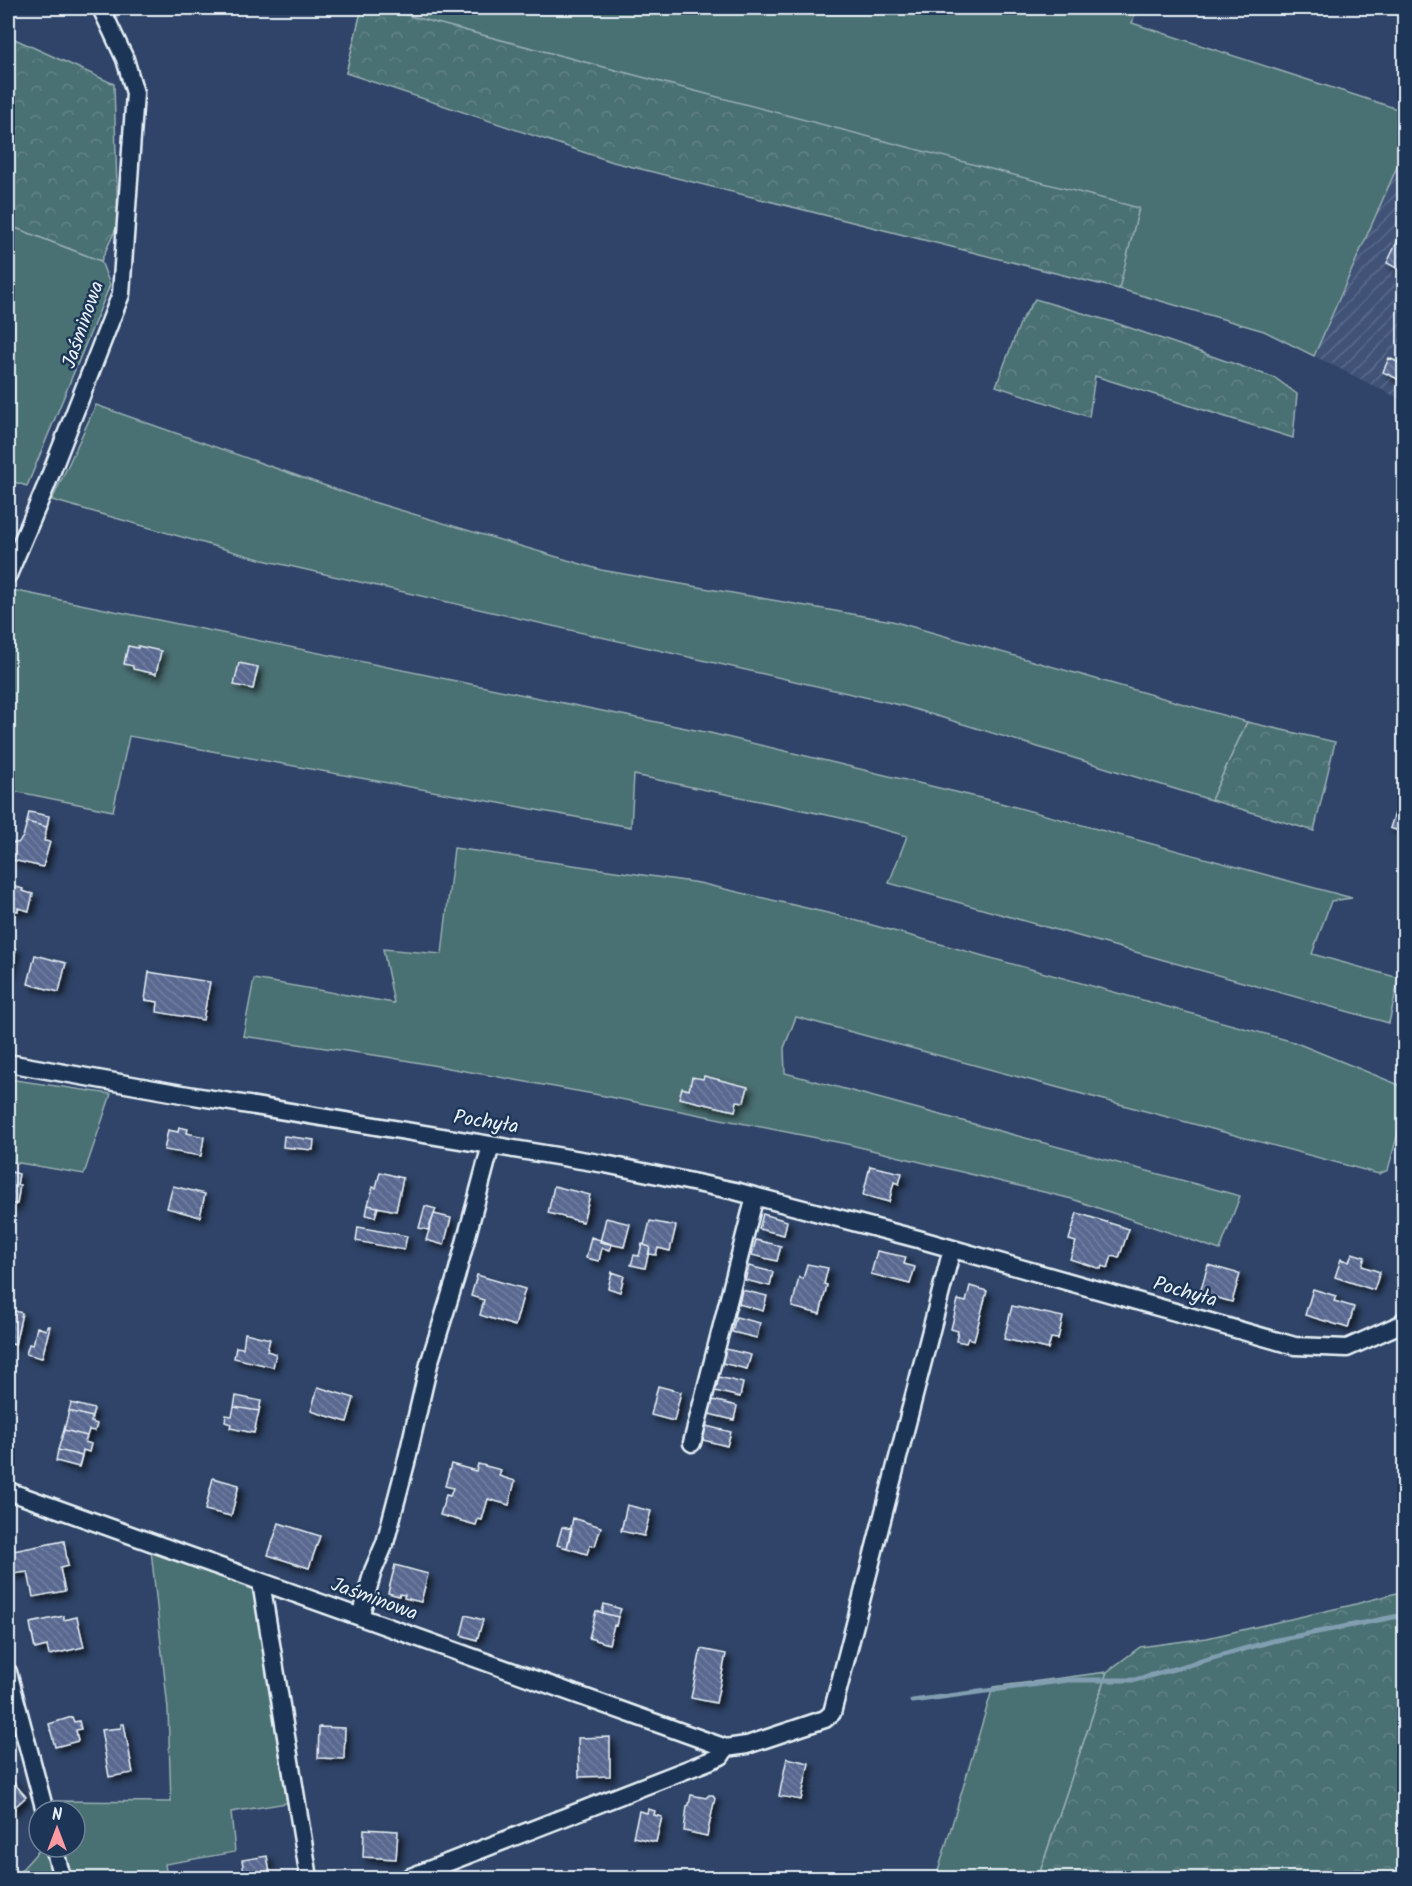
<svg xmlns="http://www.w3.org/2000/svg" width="1412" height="1886" viewBox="0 0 1412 1886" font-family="Kalam,sans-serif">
  <defs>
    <pattern id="industrial-furrows" width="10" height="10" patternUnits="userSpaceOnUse" patternTransform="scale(1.5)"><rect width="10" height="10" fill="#3f5277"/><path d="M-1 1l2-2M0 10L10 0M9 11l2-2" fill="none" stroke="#5b6b8b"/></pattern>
    <pattern id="forest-crowns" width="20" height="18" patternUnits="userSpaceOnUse" patternTransform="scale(1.5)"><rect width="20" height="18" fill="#4a6f72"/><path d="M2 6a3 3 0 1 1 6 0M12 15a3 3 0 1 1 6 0" fill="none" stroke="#648487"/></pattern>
    <pattern id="building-back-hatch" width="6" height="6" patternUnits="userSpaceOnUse" patternTransform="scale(1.5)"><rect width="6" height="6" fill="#596890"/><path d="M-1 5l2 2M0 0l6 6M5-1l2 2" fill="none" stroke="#717ea0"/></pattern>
    <filter id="shadow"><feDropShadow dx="4.5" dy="4.5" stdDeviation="3" flood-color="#0009"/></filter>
  </defs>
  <rect width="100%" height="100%" fill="#2f4468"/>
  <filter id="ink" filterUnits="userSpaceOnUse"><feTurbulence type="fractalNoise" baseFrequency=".0167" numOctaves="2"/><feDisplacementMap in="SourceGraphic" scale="12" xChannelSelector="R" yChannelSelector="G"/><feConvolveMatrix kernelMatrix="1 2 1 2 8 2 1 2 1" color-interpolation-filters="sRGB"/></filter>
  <g filter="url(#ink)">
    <!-- industrial -->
    <path fill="url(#industrial-furrows)" d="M1404,151v250l-90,-45z"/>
    <!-- green -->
    <path fill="#4a6f72" stroke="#99b0b5" stroke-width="1.5" d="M362,8h775l-5,15 272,88v40l-90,205 -50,-25 -196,-57 -722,-201z
      M8,225l93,36 9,24 -83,201 -19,-6z
      M96,405l267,94 238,71 291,51 355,101 -36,78 -307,-94 -641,-146 -211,-60z
      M12,590l698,143 283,68 359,97 -21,3 -19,53 87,24 -10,45 -500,-140 18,-47 -66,-18 -207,-43 -3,52 -502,-91 -16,75 -105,-21v-177z
      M454,848l245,35 137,32 458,127 110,45v24l-16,59 -9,4 -583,-157 -12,31 1,25 455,123 -20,54 -148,-51 -225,-55 -242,-48 -218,-39 -144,-21 11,-57 140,24 -11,-54 59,5z
      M8,1079l103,15 -27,80 -76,-13z
      M151,1550l106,35 16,131 14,87 -56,9 4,40 -70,12 2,14h-98l-8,-31h14v-36h-23l-2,-10 121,1 -3,-93z
      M1107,1672l-69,206h-102l57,-191z
      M42,1847h3l7,31h-38z"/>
    <!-- forest -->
    <path fill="url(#forest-crowns)" stroke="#99b0b5" stroke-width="1.5" d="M362,8h18l759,200 -20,81 -506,-127 -267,-89z
      M8,36l106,48 4,140 -17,37 -93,-36z
      M1035,299l78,23 162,56 22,16 -4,44 -198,-62 -6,41 -93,-31 25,-65z
      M1247,722l88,20 -21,89 -103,-31z
      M1404,1591v287h-366l69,-206 33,-25 67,-9 145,-33z"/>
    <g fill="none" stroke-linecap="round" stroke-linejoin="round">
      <!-- stream -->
      <path stroke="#829fb2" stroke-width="5" d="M912,1701l156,-21h67l137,-39 132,-26"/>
    </g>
    <!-- building -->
    <path fill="url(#building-back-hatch)" stroke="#e8f1f8" stroke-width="1.5" filter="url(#shadow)" d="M1398,240l6,4v28l-17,-9z
      M1389,358l15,7v17l-21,-10z
      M128,646l10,2v-2l23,5 -5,23 -23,-5v-3l-9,-2z
      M239,663l19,4 -5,22 -19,-4z
      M29,812l20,4 -2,11 -20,-5z
      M1395,813l9,3v17l-14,-5z
      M27,822l20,5 -3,14 6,1 -7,25 -35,-8 1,-17 9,1 5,-6z
      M8,885l15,4 -1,2 11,3 -4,17 -11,-3v3l-10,-2z
      M8,947l8,2 -6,25 -2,-1z
      M35,955l31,8 -7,29 -31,-8z
      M149,972l61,10 -7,38 -46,-8 1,-10 -13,-2z
      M704,1076l44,11 -4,15 -7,-1 -2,10 -56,-13 3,-10 7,2 3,-13 11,2z
      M179,1127l9,2 -1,4 17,4 -3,19 -37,-6 4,-20 10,2z
      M284,1136l30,4 -1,10 -30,-3z
      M870,1166l32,7 -3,11 -5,-2 -5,20 -26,-7z
      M8,1171l11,3 -2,11h3l-3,19h-4l-1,4 -4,-1z
      M380,1172l23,6 -7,33 -28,-6 5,-18 3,1z
      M173,1186l32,8 -5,23 -33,-9z
      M554,1186l36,9 -7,27 -35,-9z
      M368,1205l10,2 -3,10 -9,-2z
      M425,1206l11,3 -8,21 -9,-2z
      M1077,1213l52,16 -10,29 -7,-2 -4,12 -6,-2 -1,3 -31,-10 6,-17 -7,-2z
      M434,1214l17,4 -7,27 -18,-5z
      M763,1214l24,7 -3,14 -25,-6z
      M606,1218l24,6 -6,23 -24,-5z
      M650,1221l26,5 -6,25 -12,-3 -2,7 -7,-1 1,-7 -6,-2z
      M358,1227l49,9 -3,14 -48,-9z
      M591,1237l21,7 -2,6 -8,-2 -3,13 -13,-3z
      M756,1240l25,6 -4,15 -25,-6z
      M642,1244l8,3 -5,21 -14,-3 3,-10 5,1z
      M877,1251l29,6 -2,7 11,3 -5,17 -39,-10z
      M1352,1253l13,4 -3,9 18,6 -6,18 -39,-13 6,-18 8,3z
      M807,1264l21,4 -4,16 3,1 -7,29 -28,-7 7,-30 4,2z
      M1208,1265l32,9 -8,28 -32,-9z
      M749,1266l24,6 -3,14 -25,-6z
      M612,1272l12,4 -4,16 -12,-4z
      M477,1275l48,14 -10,37 -35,-11 4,-15 -13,-4z
      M970,1286l17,5 -13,49 -6,-2 -2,5 -10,-2 2,-10 -7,-2 7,-29 8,2z
      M1313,1289l23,7 -2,5 20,6 -6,21 -43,-13z
      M742,1290l25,6 -4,15 -24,-7z
      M1012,1306l51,11 -5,22 -7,-1 -3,11 -44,-10z
      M8,1309l14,4 -7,32 -7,-2z
      M736,1317l24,6 -3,15 -25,-6z
      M47,1326h3l-8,32 -16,-4 3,-10 4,1 4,-18 9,3z
      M245,1333l25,6 -3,12 9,3 -3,13 -39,-9 2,-11 7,1z
      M726,1349l25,6 -4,14 -25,-6z
      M719,1377l24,6 -3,14 -25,-6z
      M658,1386l23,6 -7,29 -23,-6z
      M318,1387l36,11 -7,24 -36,-11z
      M236,1396l25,5 -2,10 -25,-4z
      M713,1400l24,6 -3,14 -25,-6z
      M71,1403l23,6 -2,8 -23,-6z
      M234,1407l25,4 -5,22 -24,-5 1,-4 -6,-2 1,-7 6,1z
      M69,1411l23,6 -1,5 6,2 -2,7 -6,-1 -2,6 -23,-6z
      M706,1426l25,6 -4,14 -24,-6z
      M64,1430l23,6 -2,6 6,2 -2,8 -6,-2 -1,6 -24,-6z
      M58,1450l24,6 -3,11 -23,-6z
      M451,1464l25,7 2,-7 23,6 -2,6 16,5 -6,24 -21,-6 -6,21 -4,-1 -2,6 -36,-10 6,-20 4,1 3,-8 -8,-2z
      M213,1478l26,7 -8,31 -26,-6z
      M627,1505l24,6 -7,25 -23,-5z
      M573,1518l28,9 -6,19 -5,-1 -3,9 -20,-6z
      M279,1523l41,13 -11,32 -41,-13z
      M562,1527l10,2 -5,19 -10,-3z
      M64,1541l4,25 -8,2 5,23 -32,6 -5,-25 -16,2 -4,-22z
      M395,1565l33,9 -7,28 -17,-4 1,-3 -5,-1 -1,2 -11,-3z
      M604,1604l17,5 -3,8 -16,-4z
      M596,1611l22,6 -2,9 -2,-1 -5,19 -20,-6z
      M466,1615l17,5 -6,20 -16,-5z
      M64,1616v4l13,-3 7,30 -35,8 -2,-9 -12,3 -5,-26z
      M701,1649l25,5 -10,49 -25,-5z
      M72,1717l2,5 5,-1 2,8 -5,1 2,11 -23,6 -6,-23z
      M121,1724h3l9,49 -24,4 -8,-47 20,-2z
      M319,1727l26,1 -1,31 -26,-1z
      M610,1737v39l-31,1 -1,-39z
      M787,1758l22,5 -8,37 -22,-4z
      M8,1776l18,21 -18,16z
      M691,1795l15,3 3,-3h4l2,3 -8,38 -23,-5 3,-25 2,-1z
      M648,1809l7,2 -1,4 8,2 -6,25 -23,-5 6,-26 8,2z
      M364,1829l34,2 -2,28 -33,-2z
      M267,1856l4,22h-26l-3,-18z"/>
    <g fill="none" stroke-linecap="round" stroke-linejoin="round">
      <defs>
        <path id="street" d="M8,575l38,-89 75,-192 14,-201 -10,-34 -24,-51
          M8,1063l174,31 423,70 130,27 183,48 377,107 52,2 54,-24 3,-4
          M692,1443l63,-247
          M8,1491l718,257 21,-3 78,-26 7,-6 120,-464
          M261,1582l48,296
          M360,1617l13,-46 12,-28 21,-80 23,-99 27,-87 35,-132
          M8,1672l37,139
          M54,1847l8,31
          M408,1878l306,-119 7,-3 5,-8"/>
      </defs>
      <!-- street casing -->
      <use href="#street" stroke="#e8f1f8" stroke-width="21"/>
      <!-- street -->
      <use href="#street" stroke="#1d3557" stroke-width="16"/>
    </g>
  </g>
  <g text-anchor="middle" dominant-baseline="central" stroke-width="5" stroke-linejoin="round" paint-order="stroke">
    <!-- street labels -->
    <g font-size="20" fill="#e8f1f8" stroke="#1d3557">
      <text transform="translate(84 325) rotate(-71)">Jaśminowa</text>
      <text transform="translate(486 1123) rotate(9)">Pochyła</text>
      <text transform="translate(1185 1293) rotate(16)">Pochyła</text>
      <text transform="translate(374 1600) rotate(20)">Jaśminowa</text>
    </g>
  </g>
  <!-- margin -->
  <rect width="1412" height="1886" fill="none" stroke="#1d3557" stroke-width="30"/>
  <rect x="15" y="15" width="1382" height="1856" fill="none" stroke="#e8f1f8" stroke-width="2" filter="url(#ink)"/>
  <!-- north arrow -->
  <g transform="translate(57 1829)"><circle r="28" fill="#1d3557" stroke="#6e8097" stroke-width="1.5"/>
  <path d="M0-4.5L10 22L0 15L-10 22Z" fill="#ff9aa2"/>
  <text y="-9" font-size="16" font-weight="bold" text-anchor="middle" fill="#e8f1f8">N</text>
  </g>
</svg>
